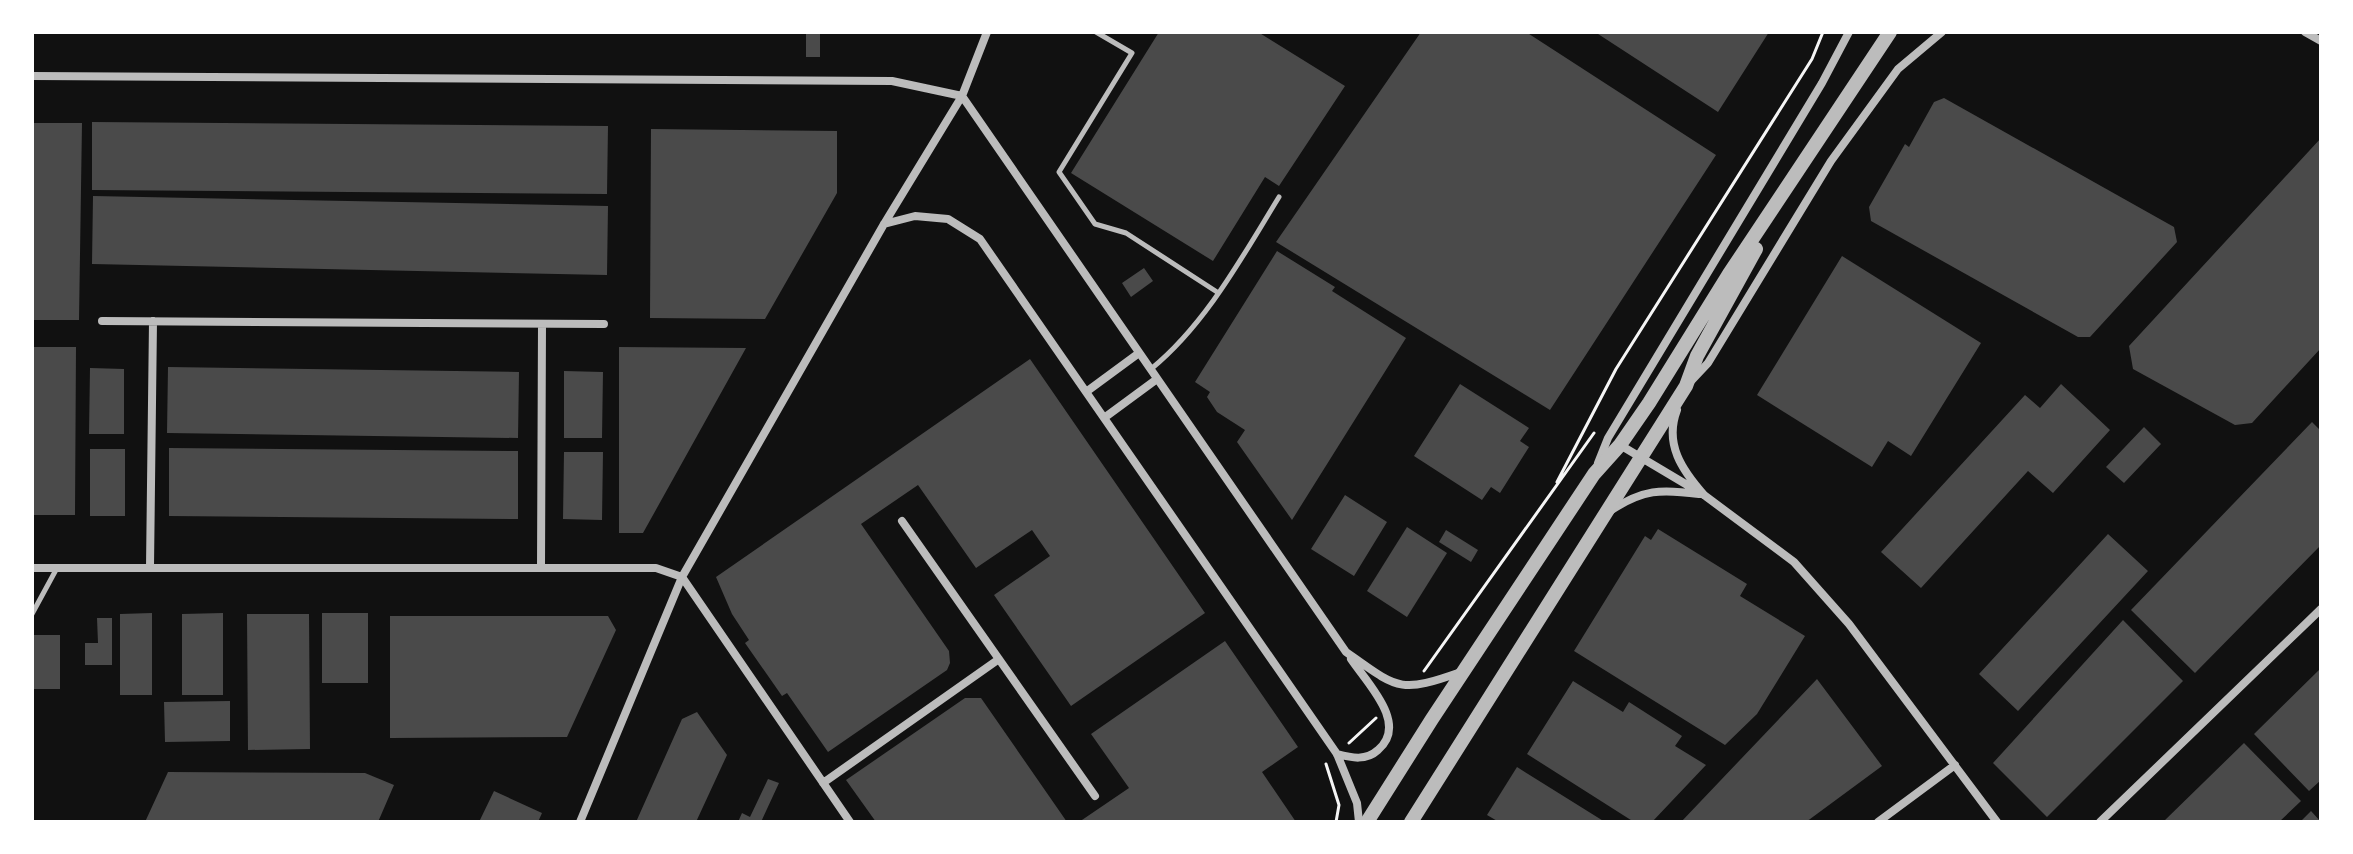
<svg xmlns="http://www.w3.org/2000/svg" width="2353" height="854" viewBox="0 0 2353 854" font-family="Barlow,sans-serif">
  <rect width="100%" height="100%" fill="#111"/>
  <!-- building -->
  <path fill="#4a4a4a" d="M806,32h14v25h-14z
    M1159,32h99l87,54 -66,100 -14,-9 -52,84 -142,-88z
    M1421,32h105l190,123 -166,255 -274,-168z
    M1595,32h174l-51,80z
    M1944,98l230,129 3,15 -87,95h-12l-207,-116 -2,-14 36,-63 4,3 25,-45z
    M92,122l516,4 -1,68 -515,-4z
    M32,123h50l-3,197h-47z
    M651,129l186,2v62l-72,126 -115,-1z
    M2321,138v210l-69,75 -17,2 -102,-56 -4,-23z
    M93,196l515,10 -1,69 -515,-11z
    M1277,251l58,36 -3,4 74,47 -114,182 -55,-78 8,-12 -28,-18 -10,-15 3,-5 -15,-10z
    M1842,256l139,87 -70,113 -23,-15 -16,26 -115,-72z
    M1144,268l9,13 -22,16 -9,-14z
    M32,347h44l-1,168h-43z
    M619,347l127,1 -103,185h-24z
    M1030,359l175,254 -134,93 -77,-111 56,-39 -18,-26 -56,38 -58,-83 -57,39 88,127 1,12 -3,7 -119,82 -41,-59 -5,3 -37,-53 4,-3 -17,-26 -16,-37z
    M168,367l351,5 -1,66 -351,-5z
    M90,368l34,1v65h-35z
    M564,371l39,1 -1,66h-38z
    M1460,384l69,44 -9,13 9,6 -29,46 -9,-6 -9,13 -68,-44z
    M2061,384l49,46 -57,63 -25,-22 -107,117 -40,-36 144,-157 15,13z
    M2312,422l9,9v114l-126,128 -64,-63z
    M2144,427l17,17 -37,39 -18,-16z
    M169,448l349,3v68l-349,-3z
    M90,449h35v67h-35z
    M564,452h39l-1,68 -39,-1z
    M1345,495l42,27 -33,54 -43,-27z
    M1407,527l40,26 -40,64 -40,-26z
    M1658,529l89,55 -7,12 65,40 -48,78 -32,31 -151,-94 71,-115 6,4z
    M1446,530l32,20 -7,12 -32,-20z
    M2108,534l40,37 -130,140 -39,-37z
    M152,613v82h-32v-81z
    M223,613v82h-41v-81z
    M322,613h46v70h-46z
    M247,614h62l1,135 -62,1z
    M390,616h218l8,14 -49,107 -177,1z
    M97,618h15v47h-27v-22h13z
    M2123,620l60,61 -136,136 -54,-54z
    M32,635h28v54h-27z
    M1225,641l73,106 -36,25 34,50h-217l50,-34 -38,-54z
    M2321,668v112l-12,11 -55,-57z
    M1817,679l65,87 -76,56h-125z
    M1573,681l50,31 6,-10 53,34 -7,10 31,19 -54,57h-18l-107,-68z
    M965,698h16l86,124h-191l-30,-42z
    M230,701v40l-65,1 -1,-40z
    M697,712l30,43 -31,67h-60l46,-103z
    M2244,743l57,58 -22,21h-116z
    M1517,767l88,55h-106l-12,-7z
    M168,772l197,1 29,12 -16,37h-233z
    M768,779l11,4 -18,39h-23l4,-9 8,4z
    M494,791l48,22 -4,9h-59z
    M2311,811l10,11h-21z"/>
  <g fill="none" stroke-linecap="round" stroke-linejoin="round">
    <!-- path -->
    <path stroke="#f5f5f5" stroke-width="3" d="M1557,482l59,-113 196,-310 11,-27
      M1424,671l170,-238
      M1349,743l27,-25
      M1326,764l13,41 -3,17"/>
    <!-- service -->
    <path stroke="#bcbcbc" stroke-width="5" d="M1096,32l36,21 -73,119 36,52 31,9 91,59
      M1151,369c55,-45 91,-112 128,-172
      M32,614l25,-46"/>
    <!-- minor -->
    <path stroke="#bcbcbc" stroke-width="8" d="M2305,32l16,9
      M32,76l860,5 70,15
      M962,96l384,556c52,37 53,42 115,20
      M884,224l31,-8 33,3 32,20 357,515 20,49 2,19
      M102,321l502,3
      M1692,380l16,-17 123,-202 67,-92 44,-37
      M1086,392l53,-39
      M1677,410c-13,34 5,60 27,85
      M1104,418l53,-39
      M1620,445l84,50 90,67 55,62 148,198
      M1598,463l10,-25 214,-355 27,-51
      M1610,511c33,-22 51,-22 89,-17
      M902,521l193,275
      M150,567l3,-246
      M32,568h624l26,9
      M541,568l1,-244
      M682,577l168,245
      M1337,754c15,4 29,7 41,-4 31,-26 -11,-67 -27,-91
      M823,783l176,-124
      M580,822l102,-245 202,-353 78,-128 25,-64
      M1878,822l77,-57
      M2100,822l221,-213"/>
    <!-- tertiary -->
    <path stroke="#bcbcbc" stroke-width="14" d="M1367,822l65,-103 162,-245 26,-29 29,-42 80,-129 161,-242
      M1411,822l275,-436 11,-30 59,-107"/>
  </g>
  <!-- border -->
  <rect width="2353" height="854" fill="none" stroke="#ffffff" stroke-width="68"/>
</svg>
